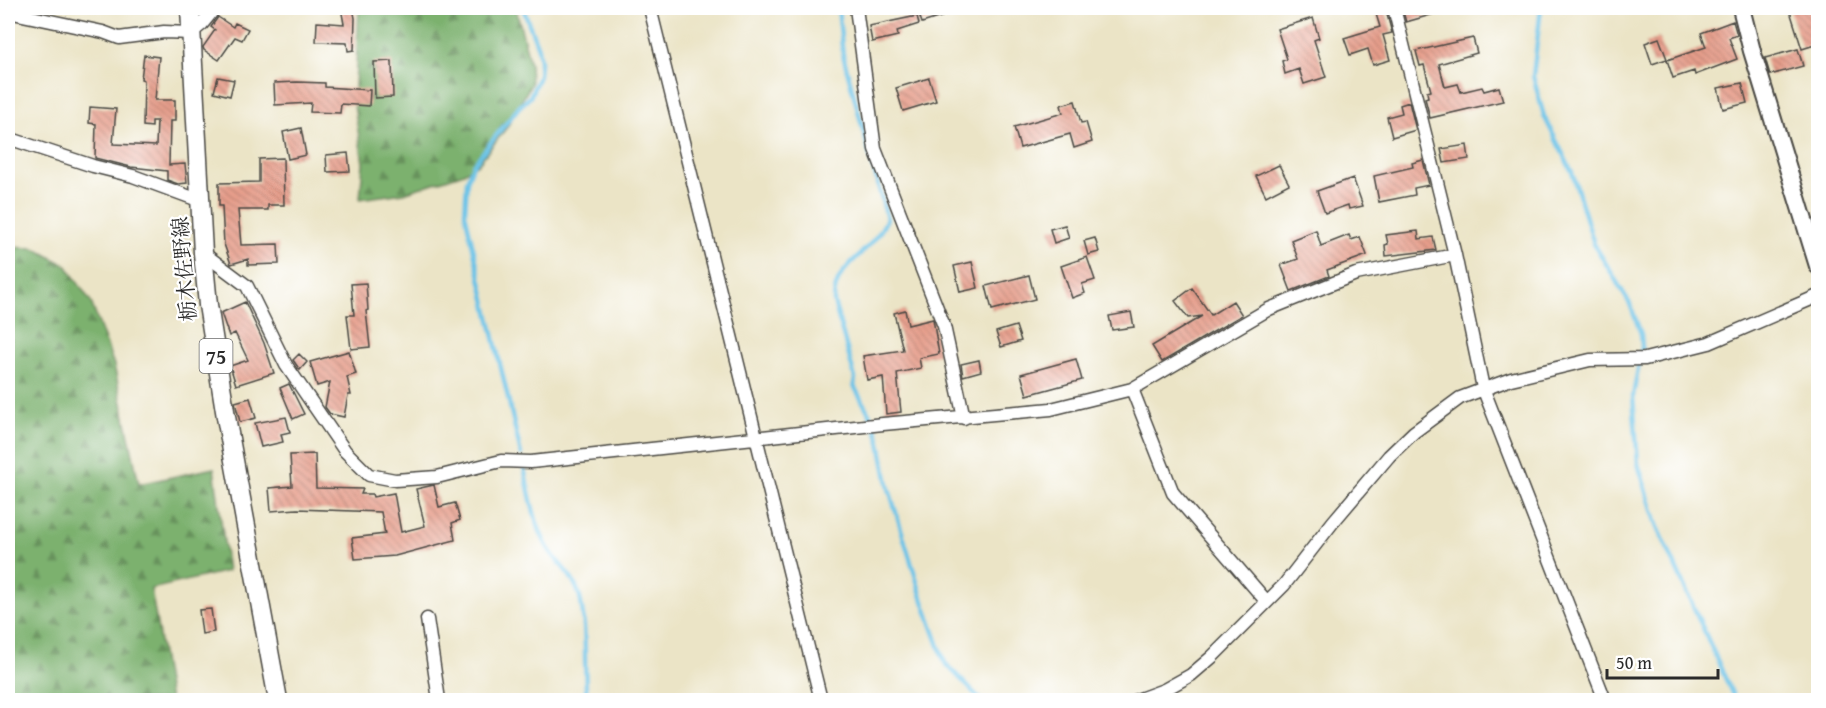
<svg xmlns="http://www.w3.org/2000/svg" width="1826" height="708" viewBox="0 0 1826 708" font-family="'Gentium Book Plus','Noto Serif JP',serif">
  <defs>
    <pattern id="forest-firs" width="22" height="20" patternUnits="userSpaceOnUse" patternTransform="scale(1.5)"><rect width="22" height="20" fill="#7cb16e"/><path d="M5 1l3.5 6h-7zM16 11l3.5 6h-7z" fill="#66905b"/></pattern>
    <pattern id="building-back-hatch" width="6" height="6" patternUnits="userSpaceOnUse" patternTransform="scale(1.5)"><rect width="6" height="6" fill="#e79e8b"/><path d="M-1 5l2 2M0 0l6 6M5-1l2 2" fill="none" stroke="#bb8172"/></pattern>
  </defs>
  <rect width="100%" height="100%" fill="#fff"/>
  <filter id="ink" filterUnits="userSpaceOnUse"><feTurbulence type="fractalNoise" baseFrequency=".0167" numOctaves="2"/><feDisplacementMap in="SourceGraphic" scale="12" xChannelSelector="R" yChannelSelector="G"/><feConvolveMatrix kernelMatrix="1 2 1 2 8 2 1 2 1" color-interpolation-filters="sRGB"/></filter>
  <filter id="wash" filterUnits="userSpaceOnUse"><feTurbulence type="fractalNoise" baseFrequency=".008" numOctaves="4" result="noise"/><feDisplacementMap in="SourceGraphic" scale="24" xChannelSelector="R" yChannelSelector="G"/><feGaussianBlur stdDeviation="1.35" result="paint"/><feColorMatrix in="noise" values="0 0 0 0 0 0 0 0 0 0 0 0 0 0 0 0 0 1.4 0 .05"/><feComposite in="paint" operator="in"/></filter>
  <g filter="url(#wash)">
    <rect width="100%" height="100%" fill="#ebe4c6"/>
    <!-- forest -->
    <path fill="url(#forest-firs)" stroke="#546e4c" stroke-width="1.5" d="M359,8h157l14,56 1,20 -24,43 -29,37 -14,9 -60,20 -44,6 3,-36 -9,-58z
      M8,247l26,1 32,17 25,37 23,63 25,119 75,-16 14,103 -77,18 19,111h-162z"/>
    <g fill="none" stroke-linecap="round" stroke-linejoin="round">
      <!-- stream -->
      <path stroke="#69c2e7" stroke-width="4.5" d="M838,8l5,47 44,164c-3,5 -6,12 -10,17 -17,23 -44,33 -43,66l21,76 -1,8 17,31 8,21 10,51 19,63 15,49 22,62 36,37
        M1541,8l-8,68 11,40 28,56 22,72 36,60 11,30 1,13 -9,49 5,68 19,61 78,175
        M521,454l-56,-241 2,-32 6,-16 46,-58 11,-10 9,-21 1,-14 -2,-14 -15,-40
        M524,468c6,26 10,56 24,80 10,16 25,27 31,46 9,34 4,72 8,106"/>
    </g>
    <g id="blocks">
      <!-- building -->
      <path fill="url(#building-back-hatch)" d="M341,8h12l2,10 -1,32 -6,1 -1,-8 -31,-1 1,-20 27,2z
        M917,8h46v2l-41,13z
        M1402,8h43v3l-39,11z
        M1789,8h29v36l-16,5z
        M1386,11l6,22 -9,2 7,25 -17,5 -5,-16 -18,6 -6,-17 36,-11 -4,-13z
        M917,16l2,8 -22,7 1,5 -26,6 -3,-16z
        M218,17l15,10 2,-4 13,6 -6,11 -7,-3 -16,23 -15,-10 -1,-3 12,-17 -4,-3z
        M1313,18l6,20 -5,2 12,37 -22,7 -5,-15 -14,5 -3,-13 5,-2 -10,-30z
        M1733,21l4,14 -8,3 8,21 -42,16 -1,-4 -21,7 -6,-18 39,-13 -5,-14z
        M1473,38l4,15 -38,11 6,23 13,-3 3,8 21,-5 2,4 15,-4 4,14 -73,17 -5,-20 3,-1 -1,-5 4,-1 -7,-26 -4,1 -4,-15z
        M1659,38l8,21 -15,5 -7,-21z
        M1798,49l5,17 -33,9 -5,-17z
        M144,55l15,2 -4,43h20v21h-5l-1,44 16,-1 2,19 -9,1 -11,-4v-9l-36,-4 -36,-9 1,-34 -7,-1 1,-16 26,2 -3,35 43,2 1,-25h-5v6l-9,-1 1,-46 -3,-1z
        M392,61l1,36 -18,1 -1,-36z
        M218,77l16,3 -4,16 -16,-4z
        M929,78l7,23 -33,10 -7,-23z
        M297,82l28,1v4l45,3 -1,16 -28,-2 -1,9 -30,-1 1,-9 -36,2 -1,-22z
        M1742,83l5,20 -24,6 -5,-21z
        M1075,101l6,22 5,-1 6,20 -18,6 -4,-14 -50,14 -6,-21 49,-14 -2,-8z
        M1409,102l7,28 -24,7 -5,-20 15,-4 -2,-8z
        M301,128l5,27 -18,4 -5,-27z
        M1467,145l2,14 -25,4 -3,-14z
        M348,153l2,18 -23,1 -1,-17z
        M283,158l1,47h-16v5h-30l3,35 37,-1 1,20 -31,1v-6l-17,5 -7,-20 -2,-38h-3v-23l40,-1v-23z
        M1423,160l6,25 -15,3 1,7 -36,7 -5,-26 39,-9 -1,-4z
        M1279,165l10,19 -23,12 -10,-20z
        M1353,178l10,28 -14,3 -1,-4 -23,8 -8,-22z
        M1065,225l4,13 -15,5 -4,-14z
        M1316,230l5,16 28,-11 2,5 9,-3 7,18 -40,15 2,6 -38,15 -10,-26 17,-6 -7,-19z
        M1418,231l1,8 14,-2 3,13 -50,6 -1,-11 3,-1 -2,-9z
        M1095,238l4,14 -11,3 -4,-14z
        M1087,257l8,23 -13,4 3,9 -13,5 -11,-32z
        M972,262l6,26 -18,4 -6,-26z
        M1029,275l6,24 -43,11 -6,-24z
        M366,283l2,27 -2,1 4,36 -19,2 -4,-34h7l-3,-31z
        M1192,288l19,27 22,-14 9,14 -80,47 -10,-16 50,-30 -14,2 -13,-17z
        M245,302l19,41 10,30 -38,12 -6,-19 18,-6 -13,-27 -6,3 -8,-23z
        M905,310l3,15 25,-6 6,35 -20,4 2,10 -24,5 4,39 -15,2 -3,-37 -16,3 -4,-24 40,-6 -9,-37z
        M1131,312l3,15 -22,3 -3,-14z
        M1016,326l5,15 -20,6 -5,-15z
        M349,351l7,23 -9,3 4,18h-3l-4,22 -14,-3 -5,-7 5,-25 -13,4 -7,-24z
        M299,354l8,8 -7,8 -7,-10z
        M1076,359l6,21 -55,15 -6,-21z
        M979,360l2,11 -18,5 -2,-12z
        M289,384l15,30 -11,5 -13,-31z
        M250,398l6,20 -16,4 -5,-20z
        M286,417l4,15 -9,2 2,8 -22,5 -6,-24z
        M315,454l1,34 47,1 -2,5h11l1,3 21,-4 7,39 24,-6 -9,-37 18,-4 5,22 16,-4 5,17 -8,3 3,17 -60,16 -40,3 -3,-21 33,-4 -4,-22 -84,-3 -26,2 -2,-23 23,-2 -2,-31z
        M211,609l3,23 -12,2 -3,-24z"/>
    </g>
  </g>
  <g filter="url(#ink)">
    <use href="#blocks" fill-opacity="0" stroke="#484742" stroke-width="1.5"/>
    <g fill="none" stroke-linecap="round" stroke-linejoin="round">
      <defs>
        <path id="minor" d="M650,8l171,692
          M856,8l19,141 69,177 20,92
          M1394,8l61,247 28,133 122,312
          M8,12l95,20 16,6 45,-6 27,1 11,-9 13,-16
          M8,138l85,28 40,10 68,25
          M203,253l44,33 39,79 59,86 24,24 26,5 42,-3 64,-16 30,1 352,-38 168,-15 81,-20 137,-80 87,-35 99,-19
          M1132,389l41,104 94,109
          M427,619l12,81
          M1137,700l27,-10 27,-15 21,-18 72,-72 49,-63 56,-66 25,-24 46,-34 51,-19 79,-19 55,-1 64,-16 109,-47"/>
        <path id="secondary" d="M1741,8l11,43 66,215"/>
        <path id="primary" d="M190,8l13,245 5,52 18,112 52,283"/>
      </defs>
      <!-- minor casing -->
      <use href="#minor" stroke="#484742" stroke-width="15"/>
      <!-- secondary casing -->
      <use href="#secondary" stroke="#484742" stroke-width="20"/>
      <!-- primary casing -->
      <use href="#primary" stroke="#484742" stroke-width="21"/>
      <!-- minor -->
      <use href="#minor" stroke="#fff" stroke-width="12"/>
      <!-- secondary -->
      <use href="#secondary" stroke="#fff" stroke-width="16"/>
      <!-- primary -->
      <use href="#primary" stroke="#fff" stroke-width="18"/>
    </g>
  </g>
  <g text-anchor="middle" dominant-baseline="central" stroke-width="4.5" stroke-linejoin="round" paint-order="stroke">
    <!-- shield labels -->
    <rect fill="#fff" stroke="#6b6b6b" stroke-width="1.5" x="199.5" y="339" width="33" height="34" rx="4.5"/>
    <g font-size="20" font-weight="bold" fill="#2b2b2b">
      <text x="216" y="356">75</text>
    </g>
    <!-- street labels -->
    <g font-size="21" fill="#2b2b2b" stroke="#fff">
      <text transform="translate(184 269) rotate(-95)">栃木佐野線</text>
    </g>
  </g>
  <!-- margin -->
  <rect width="1826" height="708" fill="none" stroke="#fff" stroke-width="30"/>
  <!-- scale -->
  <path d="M1607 669v9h111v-9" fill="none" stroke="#2b2b2b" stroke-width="3"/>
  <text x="1616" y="669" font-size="18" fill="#2b2b2b" stroke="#ffffff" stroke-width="4.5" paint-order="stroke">50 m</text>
</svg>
